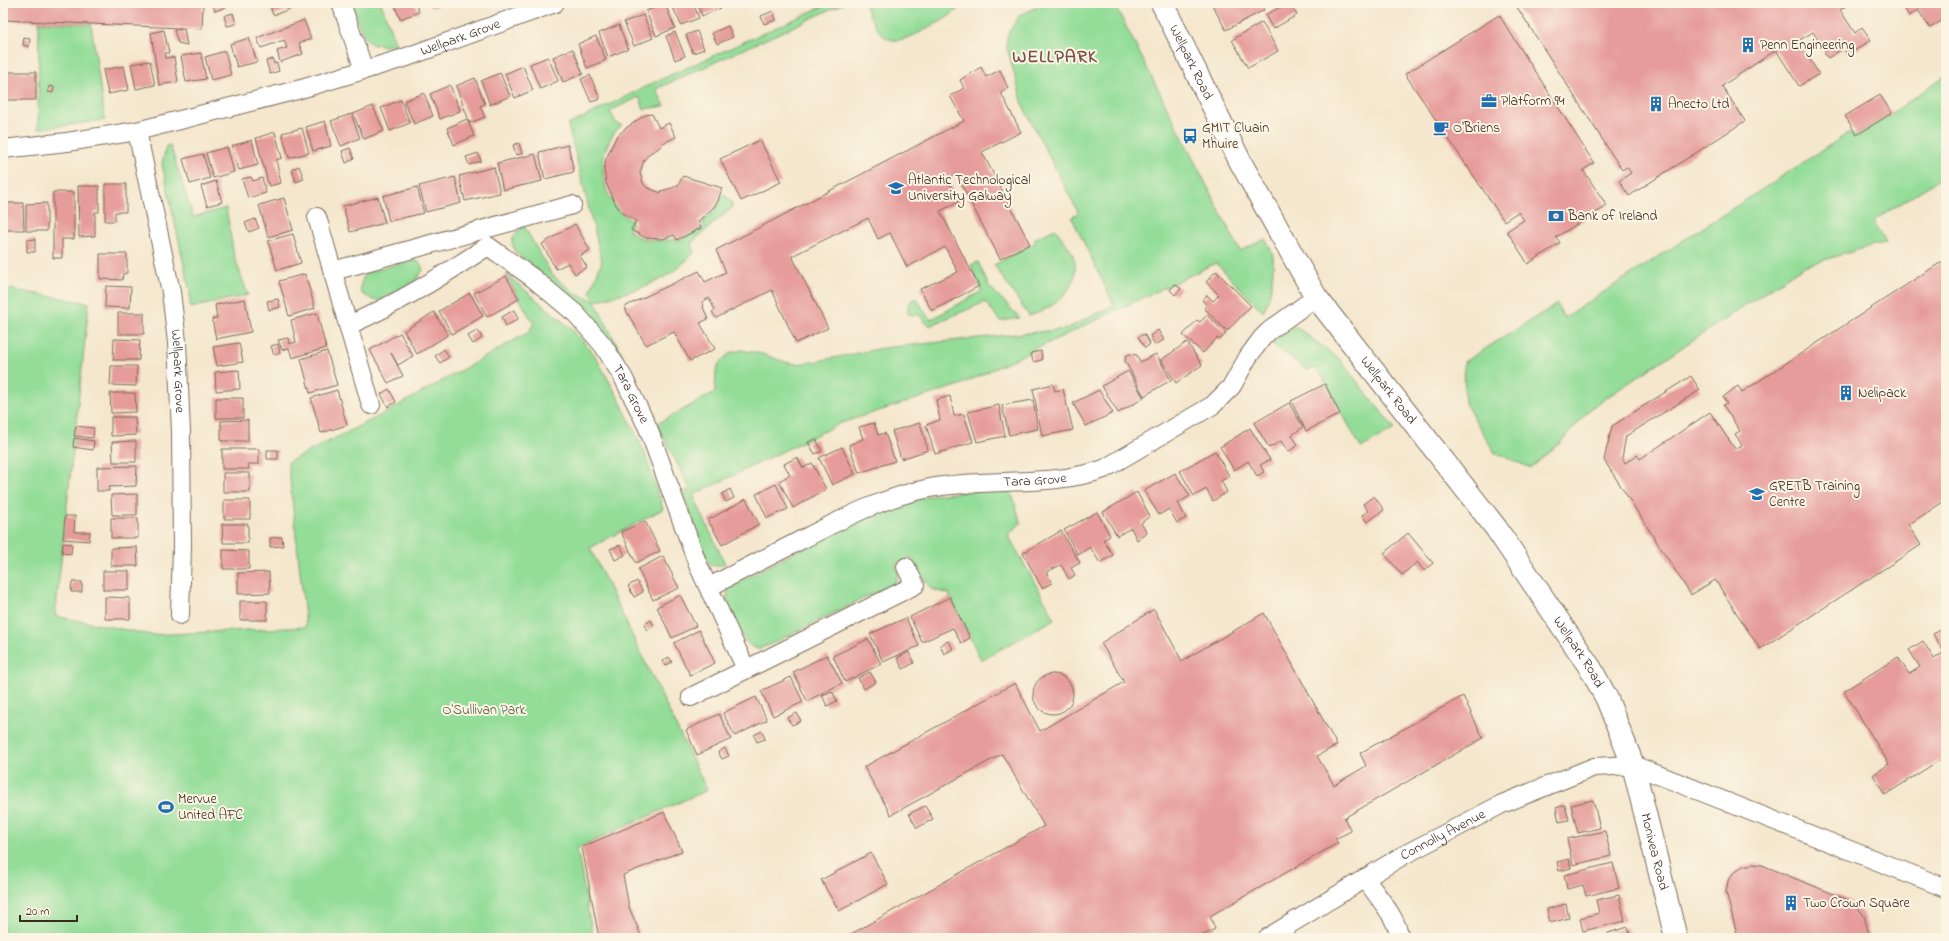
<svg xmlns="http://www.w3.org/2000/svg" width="1949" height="941" viewBox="0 0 1949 941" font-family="'Indie Flower',sans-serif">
  <rect width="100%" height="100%" fill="#fcf5e5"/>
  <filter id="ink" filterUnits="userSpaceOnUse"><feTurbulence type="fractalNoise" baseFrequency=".025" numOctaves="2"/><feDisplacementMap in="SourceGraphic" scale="8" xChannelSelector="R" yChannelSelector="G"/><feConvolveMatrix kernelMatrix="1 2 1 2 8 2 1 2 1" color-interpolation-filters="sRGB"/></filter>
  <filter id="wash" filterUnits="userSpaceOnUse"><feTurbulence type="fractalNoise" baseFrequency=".012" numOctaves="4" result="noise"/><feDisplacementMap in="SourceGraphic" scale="16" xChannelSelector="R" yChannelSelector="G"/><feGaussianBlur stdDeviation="0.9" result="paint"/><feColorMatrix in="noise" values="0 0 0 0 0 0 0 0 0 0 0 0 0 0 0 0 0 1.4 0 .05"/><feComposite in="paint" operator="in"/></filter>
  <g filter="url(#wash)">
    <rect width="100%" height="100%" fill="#f4e7cd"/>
    <!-- green -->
    <path fill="#93dd98" stroke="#67845b" d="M352,3h29l15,42 -13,1 -7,-4 -1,4c-15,-7 -18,-29 -23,-43z
      M830,3h15l-189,86 9,17 -21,3 -5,-12 -29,14 6,12 6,2c-30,25 -23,78 10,96l-3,9c13,12 28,12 45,9l3,2 27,-13 -1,-7 11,-10 10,-17 6,6 3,7 -42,36 3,10c-31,33 -58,36 -99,48l28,56 -20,-26 -25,-28 -62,-50 -4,-10 1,-5 6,-8 5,-4 28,49 24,19 19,7 -5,-9 12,-31 -34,-136 85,-42z
      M864,3h99c-10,12 -21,18 -35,25 -39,22 -47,14 -64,-25z
      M1046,3h68l126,248 25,-12c3,5 7,12 8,17 1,17 -2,42 -10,56l-47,-49 -256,122 -119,38 -148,72 32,69c-8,2 -12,4 -18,-3l-24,-68 7,-4 -33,-65 58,-32 1,-20 3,-9 11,-10 12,-3 20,4 23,8 11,2 17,-2 70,-14 183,-19 48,-24 -42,-87 6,-6 -54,-104 -17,-60v-11l3,-7 10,-15z
      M39,22l52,2 14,96 -67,9z
      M1946,75v100l-73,46 13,22 -12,2 -70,21 -213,142 -30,34 -30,26 -36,-15 -30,-50 -1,-41 93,-58 7,14 283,-184 10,1 35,-22z
      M170,145l23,72 33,-9 8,48 14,39 -58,13v-16l-28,-128 4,-18z
      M1055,229c6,8 14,17 18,26 11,30 -17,53 -44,61l-35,-51 42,-23 -2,-3z
      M414,260l6,3 3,7 -8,11 -36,20 -6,-1 -12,-7 -1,-6 5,-14z
      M978,262l11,24 31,32 -20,3 -15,-19 -56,24 -10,-11 -11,-1v-9l5,-6h4l13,21 52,-29 -11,-26z
      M506,274l67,56 21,24 25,45 25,52 19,58 -73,39 117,242 -130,58 16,90h-590v-650l86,15 -34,313 97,19 154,-8 -18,-165 95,-48 148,-83 -1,-3 4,-3z
      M1295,326l44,33 56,70 -34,19 -40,-74 -6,-6 -8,2 -37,-28z
      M1010,488l11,35 -13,12 47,84 -74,41 -32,-66 -18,-5 -20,-32 -15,7 2,9 -3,10 -128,63c-4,1 -8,3 -12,2 -10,-2 -26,-31 -28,-41 -1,-8 0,-15 4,-21l128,-68 73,-23z"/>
    <g id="blocks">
      <!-- building -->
      <path fill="#e69c9b" d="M3,3h143l57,2 -1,24 -199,-9z
        M212,3h12l2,4 -11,4z
        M269,3h29l1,3 -26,9z
        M394,3h21l4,9 -19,7z
        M430,3h16l-14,5z
        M671,3h22l6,15 -18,7z
        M697,3h22l2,5 -19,8z
        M1211,3h49l4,7 -38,20z
        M1288,3l9,12 -24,14 -8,-14z
        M1516,3h334l-10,7 15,23 7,-6 9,13 -23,15 -4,-7 -16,10 -4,-5 2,-1 -13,-20 -15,9 21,33 -20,12 -23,-36 -54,36 23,35 -116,75 -10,-15 12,-8 -4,-6 -5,3 -107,-166z
        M1901,3h45v15l-16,10 -12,-18 -9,6z
        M665,4l10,24 -19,8 -10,-25z
        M773,11l3,9 -12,4 -3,-8z
        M233,13l3,11 -9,2 -3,-10z
        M643,15l10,23 -19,8 -10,-24z
        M1499,15l95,148 -11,7 24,36 -51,31 4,6 -32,21 -21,-33 17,-11 -6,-8 -14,9 -99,-147z
        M304,20l7,19 -12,4 4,11 -23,8 -3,-11 10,-3 -3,-8 -23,8 -4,-10z
        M1262,22l16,29 -30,17 -16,-28z
        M619,25l9,24 -20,8 -9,-24z
        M728,26l5,11 -16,7 -5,-11z
        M184,29l3,16 -9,-2 -4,-13z
        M164,30l5,23h-4l1,5 8,-1 4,25 -19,3 -8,-52z
        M697,31l7,18 -11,4 -7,-18z
        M675,32l10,24 -10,4 -9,-24z
        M596,36l10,24 -19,8 -9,-24z
        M24,38l6,1 -1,8 -6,-2z
        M249,38l8,24 -20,5 -7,-23z
        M573,49l10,25 -20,8 -10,-25z
        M225,51l6,24 -20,5 -6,-23z
        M201,53l5,26 -20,3 -5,-26z
        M548,57l10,24 -18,8 -10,-25z
        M273,59l1,5 3,-1 2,8 -9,3 -4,-13z
        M150,61l5,24 -19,4 -5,-25z
        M3,64h3v8h30v28h-33z
        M124,66l5,24 -21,4 -5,-24z
        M523,66l10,24 -18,8 -10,-24z
        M981,67l5,10 14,-7 8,18 -7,5 20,39 -39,20 48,92 -30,15 -44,-85 -9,4 12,24 -19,9 39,75 -47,25 -12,-22 38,-17 -13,-25 -38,20 -17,-34 -12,6 -10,-21 -76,38 36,72 -32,15 -24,-53 -56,28 -4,-6 3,-2 -6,-12 -7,4 2,4 -1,1 5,12 -8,4 15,26 -25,12 -16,-29 -28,13 -22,-38 75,-36 6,11 21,-10 -10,-22 248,-129 -14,-25 14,-8 -4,-8z
        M500,73l10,23 -20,9 -9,-24z
        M590,75l10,24 -9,3 -10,-23z
        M475,78l10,26 -5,2 5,11 -15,6 -14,-37z
        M450,85l10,26 -20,8 -10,-25z
        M49,86l5,1 -1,6 -5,-1z
        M424,93l9,23 -19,8 -10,-23z
        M1880,95l12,18 -35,22 -12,-19z
        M401,100l9,23 -20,8 -9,-23z
        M373,106l11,25 -20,8 -11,-25z
        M351,114l9,24 -19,8 -10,-25z
        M652,114l7,14 10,-5 7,14 -13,6 -4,5 -9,5 -6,7 -4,13 3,10 3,4 15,6v-2l11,-3 6,-3 5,-9 39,12 -4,13 -5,7 -15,13 3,7 -24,12 -3,-5 -11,4 -17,-1 -15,-8 5,-9 -14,-8 -6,-8 -10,-22 -2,-13 2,-11 10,-22 10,-9 19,-13z
        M467,119l7,17 -20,9 -7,-17z
        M325,121l6,25 -18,5 -7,-24z
        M302,128l7,25 -20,5 -7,-25z
        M275,132l7,26 -6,2 5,23 -12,3 -13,-48z
        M252,140l6,25 -19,5 -7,-24z
        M760,140l21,42 -40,19 -21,-42z
        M519,143l3,11 -6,1 -3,-10z
        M568,145l6,27 -29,7 -6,-27z
        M227,147l7,25 -21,6 -7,-25z
        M350,148l4,11 -8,4 -4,-12z
        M478,153l3,8 -12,4 -3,-8z
        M203,154l7,24 -20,6 -7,-25z
        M535,154l7,27 -39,9 -6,-27z
        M299,166l5,13 -8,3 -4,-13z
        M494,167l6,26 -35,8 -6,-25z
        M251,177l2,4 9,-3 4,15 -18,5 -6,-19z
        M455,177l6,26 -35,9 -7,-26z
        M216,181l6,21 -15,4 -6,-20z
        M105,184h21v28h-11v9h-10z
        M78,186h21v26h-4v24l-16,1z
        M417,187l7,26 -35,8 -6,-25z
        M53,192h21v47h-12v19h-9z
        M378,197l7,26 -35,9 -7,-26z
        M284,198l9,32 -25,7 -9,-32z
        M3,203h20l1,27h-21z
        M47,203v28h-21v-27z
        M255,219l4,9 -10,4 -4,-9z
        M575,224l15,26 -10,6 7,11 -12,7 -7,-11 -12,6 -14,-25z
        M293,234l8,29 -24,7 -9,-29z
        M35,239v13h-8v-12z
        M100,254h27v19l-4,1 -1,6 -22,-1z
        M1946,259v241l-38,25 13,20 -161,104 -45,-69 -24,15 -87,-135 8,-34 79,-50 9,14 -74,46 -4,22 3,5 12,-8 3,4 70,-47 25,37 7,-4 -7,-11 5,-3 -17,-26 4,-2 -4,-6 15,-11 4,6z
        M1216,271l35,35 -24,25 -23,-23 3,-3 -5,-5 5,-5 6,6 6,-6 -13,-13z
        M305,274l10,34 -26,8 -10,-35z
        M506,276l13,23 -32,18 -13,-24z
        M1175,284l6,5 -6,6 -5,-5z
        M106,286l25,1 -1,21 -25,-1z
        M470,293l13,23 -31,18 -13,-23z
        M245,299l6,33 -35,7 -4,-20 5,-1 -2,-13z
        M278,299l2,8 -11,3 -2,-9z
        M514,310l4,9 -12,7 -4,-9z
        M434,312l14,23 -31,19 -13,-23z
        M118,313h26v21h-26z
        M317,313l9,35 -34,10 -3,-10 -7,2 -4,-10 10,-2 1,6 7,-2 -5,-22z
        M1207,315l19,18 -6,7 -3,-2 -14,15 -20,-18 14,-15 3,2z
        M478,330l4,8 -9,6 -5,-8z
        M1158,330l6,10 -9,5 -5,-9z
        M400,333l13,23 -15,9 -7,-12 12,23 -15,7 -18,-33z
        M1144,334l6,10 -5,4 -7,-11z
        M114,339l26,1 -1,20h-26z
        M1187,342l15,23 -26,18 -15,-23z
        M239,343l4,19 -26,4 -4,-19z
        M278,344l2,9 -6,2 -3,-9z
        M444,349l5,8 -9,6 -5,-7z
        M327,351l10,34 -27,8 -9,-34z
        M1041,351l1,9 -9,2 -2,-9z
        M1129,354l8,1 3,7 16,-8 15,26 -27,16 -19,-35 1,-5z
        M111,366h26l-1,20 -26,-1z
        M239,370l1,19 -24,2 -1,-19z
        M1128,371l16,27 -26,15 -16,-27z
        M1053,384l2,7 8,-2 10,41 -31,6 -9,-47z
        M1325,384l15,30 -34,17 -15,-30z
        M389,389l7,13 -8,5 -7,-13z
        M337,390l10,35 -26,8 -10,-35z
        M1099,390l14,23 -27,13 -13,-23z
        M110,393h25l1,19 -25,1z
        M950,396l4,20 10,-2 9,28 -38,12 -9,-29 14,-5 -4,-20z
        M216,398h27v20h-27z
        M1033,400l5,29 -29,6 -7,-30z
        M1289,403l14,24 -11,8 6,10 -10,7 -7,-11 -12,7 -15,-25z
        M999,405l6,31 -28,6 -9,-30z
        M111,417h24l1,18 -25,1z
        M248,420v21h-27v-20z
        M874,423l4,12 7,-2 10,28 -36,12 -10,-28 14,-6 -4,-12z
        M920,423l8,27 -27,9 -9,-28z
        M76,426l18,2 -1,10 -19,-2z
        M1250,428l20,32 -10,5 4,7 -7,4 -9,-15 -14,9 -14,-23z
        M74,438l20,3 -1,9 -20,-3z
        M816,439l6,12 -7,3 -7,-12z
        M136,441v21h-23l-1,-20z
        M842,447l13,27 -23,11 -13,-27z
        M222,449h37v15h-11l1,5h-27z
        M267,450h11v9h-11z
        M1215,451l14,25 -8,5 6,11 -14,9 -7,-12 -12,7 -14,-25z
        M797,457l6,11 9,-5 14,26 -33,19 -14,-27 11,-6 -6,-11z
        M137,466l-1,20 -27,1v4h-12v-24z
        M223,473h27v19h-27z
        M1175,473l15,23 -12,7 8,15 -9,5 -8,-14 -10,6 -15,-24z
        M776,484l12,25 -21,9 -11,-24z
        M730,489l4,9 -8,4 -4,-8z
        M1137,492l13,24 -9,7 6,10 -10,7 -6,-12 -14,8 -14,-24z
        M137,494v21h-25l-1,-20z
        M1374,496l10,14 -17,12 -5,-7 6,-4 -5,-7z
        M746,499l13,25 -37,21 -14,-25z
        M224,500h26v19h-26z
        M1097,512l13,24 -7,4 10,15 -13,8 -10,-16 -12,8 -14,-25z
        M65,516h10l-1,16h16l-1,9 -26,-2z
        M111,518h27v20h-27z
        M645,521l15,30 -24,12 -15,-31z
        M222,524h26v19h-25z
        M1061,531l19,32 -9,5 4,7 -6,4 -8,-14 -15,7 6,11 -10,5 -19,-35z
        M1408,533l25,30 -9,8 -7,-9 -15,13 -18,-22z
        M282,537l1,9 -13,1v-9z
        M63,543l9,1 -1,10 -9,-1z
        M620,545l5,10 -10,5 -5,-11z
        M137,547l1,19h-27v-18z
        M223,550l26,1v18h-26z
        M663,556l16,32 -26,12 -15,-31z
        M103,571h26v19h-26z
        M269,572l1,21 -32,1v-21z
        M637,581l6,11 -9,5 -6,-11z
        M72,582h10v10h-11z
        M680,595l16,31 -24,12 -15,-31z
        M105,597l25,1v21h-25z
        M950,597l20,41 -9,5 -8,-15 -31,14 -12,-25z
        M240,601h27v19h-27z
        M1154,609l28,52 82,-48 73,132 -20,11 17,29 32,-19 -6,-13 103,-57 20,42 -139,80 7,13 -16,8 3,4 -128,73 5,13 -17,9h-354l200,-112 -42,-72 -111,61 -27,-48 151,-84 25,48 84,-49 -23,-39z
        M906,618l13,28 -36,16 -13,-28z
        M651,620l3,6 -7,4 -2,-6z
        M1946,626v130l-61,39 -12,-20 16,-11 -45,-73 54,-34 11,17 11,-7 -11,-17 14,-9 11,18 10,-7 -11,-18z
        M699,630l16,33 -25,12 -16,-32z
        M868,639l13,25 -36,18 -12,-26z
        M948,641l5,8 -9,5 -4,-9z
        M909,652l5,11 -11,6 -6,-11z
        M827,655l15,28 -35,18 -14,-29z
        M669,657l3,5 -7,4 -3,-5z
        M870,672l6,10 -12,7 -6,-11z
        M1033 694a20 20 0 1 1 40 0a20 20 0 1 1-40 0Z
        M791,677l12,25 -30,14 -12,-25z
        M832,691l5,10 -10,5 -5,-11z
        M756,697l11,23 -32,16 -12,-23z
        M797,713l4,8 -9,4 -5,-7z
        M719,714l12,25 -34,16 -11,-25z
        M762,731l3,8 -8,3 -3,-7z
        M725,748l4,8 -7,3 -4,-7z
        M1593,800l7,28 -22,5 -7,-28z
        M1565,805l4,15 -10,2 -3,-14z
        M925,806l8,13 -16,9 -8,-14z
        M664,812l18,39 -59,24 6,32 13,31h-43l-17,-91z
        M1605,831l6,25 -38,9 -6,-26z
        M871,853l17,31 -49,27 -18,-31z
        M1569,859l2,9 -12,3 -2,-9z
        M1613,863l6,25 -33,8 -3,-11 -16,4 -3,-14z
        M1753,864l9,1 86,35 9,6 7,10 6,22h-56l-1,-5 -21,5h-54l-12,-46 2,-11 6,-9 9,-6z
        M1619,895l6,26 -42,10 -3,-13 19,-5 -3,-13z
        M1566,904l3,14 -19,5 -3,-14z
        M1628,927l3,11h-22l-1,-5z"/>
    </g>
  </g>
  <g filter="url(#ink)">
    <use href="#blocks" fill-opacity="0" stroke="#7c6c5b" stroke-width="1"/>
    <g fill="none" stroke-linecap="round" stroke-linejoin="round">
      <defs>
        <g id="minor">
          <path d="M341,3l23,67"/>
          <path id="s1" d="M137,131l34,161 6,50 4,90 1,115 -2,68"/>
          <path id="s2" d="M3,149l64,-7 70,-11 164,-42 103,-31 151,-55"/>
          <path d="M317,217l54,188"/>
          <path d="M333,271l239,-66"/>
          <path id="s3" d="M349,325c50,-22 93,-49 139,-79l45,32 43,36 27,31 20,32 25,51 50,137 48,104"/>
          <path id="s4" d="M709,587c31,-16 63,-32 94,-48 41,-21 81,-42 127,-51 57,-11 119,0 174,-19l109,-64 19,-19 16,-29 14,-19 7,-7 47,-34"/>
          <path d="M691,697l224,-112 -9,-18"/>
          <path d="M1365,878c12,19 31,37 35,60"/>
          <path id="s5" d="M1267,938l135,-82 100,-52 92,-37 39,-2 313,123"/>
        </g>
        <g id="major">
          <path id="s6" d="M1162,3l79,160 75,134 180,231 95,141 16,30 26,66 43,173"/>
        </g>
      </defs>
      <!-- minor casing -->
      <use href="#minor" stroke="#7c6c5b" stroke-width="20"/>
      <!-- major casing -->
      <use href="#major" stroke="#7c6c5b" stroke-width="24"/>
      <!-- minor -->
      <use href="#minor" stroke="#fff" stroke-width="18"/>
      <!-- major -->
      <use href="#major" stroke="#fff" stroke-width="22"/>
    </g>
  </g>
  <!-- icons -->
  <defs>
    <symbol id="building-bare" viewBox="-9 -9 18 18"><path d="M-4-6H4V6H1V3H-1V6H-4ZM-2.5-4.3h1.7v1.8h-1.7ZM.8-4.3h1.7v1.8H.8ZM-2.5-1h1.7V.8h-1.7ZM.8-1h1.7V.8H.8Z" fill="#1f6fb2" stroke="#fcf5e5" stroke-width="2.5" paint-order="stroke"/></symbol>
    <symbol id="office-bare" viewBox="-9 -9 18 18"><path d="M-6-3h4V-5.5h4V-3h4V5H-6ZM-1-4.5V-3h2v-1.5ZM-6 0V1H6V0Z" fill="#1f6fb2" stroke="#fcf5e5" stroke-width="2.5" paint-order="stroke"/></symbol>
    <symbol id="cafe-bare" viewBox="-9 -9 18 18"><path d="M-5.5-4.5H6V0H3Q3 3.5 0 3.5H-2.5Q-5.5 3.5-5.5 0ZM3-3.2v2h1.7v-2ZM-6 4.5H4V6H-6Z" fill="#1f6fb2" stroke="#fcf5e5" stroke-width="2.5" paint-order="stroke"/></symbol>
    <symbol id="bus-bare" viewBox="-9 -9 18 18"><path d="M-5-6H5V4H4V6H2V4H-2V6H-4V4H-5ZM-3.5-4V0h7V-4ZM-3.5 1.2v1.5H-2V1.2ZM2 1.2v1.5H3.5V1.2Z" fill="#1f6fb2" stroke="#fcf5e5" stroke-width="2.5" paint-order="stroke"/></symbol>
    <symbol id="university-bare" viewBox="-9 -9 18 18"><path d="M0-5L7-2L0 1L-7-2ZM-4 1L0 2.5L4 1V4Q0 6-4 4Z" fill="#1f6fb2" stroke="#fcf5e5" stroke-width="2.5" paint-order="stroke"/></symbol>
    <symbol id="bank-bare" viewBox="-9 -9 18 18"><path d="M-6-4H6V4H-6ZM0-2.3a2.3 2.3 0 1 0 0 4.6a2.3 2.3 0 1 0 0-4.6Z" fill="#1f6fb2" stroke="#fcf5e5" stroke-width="2.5" paint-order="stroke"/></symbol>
    <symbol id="stadium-bare" viewBox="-9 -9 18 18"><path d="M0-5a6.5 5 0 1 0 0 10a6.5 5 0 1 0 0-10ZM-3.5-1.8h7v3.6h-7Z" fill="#1f6fb2" stroke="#fcf5e5" stroke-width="2.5" paint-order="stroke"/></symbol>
  </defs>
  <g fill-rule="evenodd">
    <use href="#building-bare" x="1737" y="34" width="22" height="22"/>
    <use href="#office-bare" x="1478" y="90" width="22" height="22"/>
    <use href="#building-bare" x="1645" y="93" width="22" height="22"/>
    <use href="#cafe-bare" x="1430" y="117" width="22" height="22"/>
    <use href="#bus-bare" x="1179" y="125" width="22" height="22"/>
    <use href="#university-bare" x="885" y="177" width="22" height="22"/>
    <use href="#bank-bare" x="1545" y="205" width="22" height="22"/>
    <use href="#building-bare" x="1835" y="382" width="22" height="22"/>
    <use href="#university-bare" x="1746" y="483" width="22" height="22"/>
    <use href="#stadium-bare" x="155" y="796" width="22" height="22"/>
    <use href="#building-bare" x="1780" y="892" width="22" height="22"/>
  </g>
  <g text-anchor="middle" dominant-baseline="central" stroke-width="4" stroke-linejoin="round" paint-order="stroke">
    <!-- street labels -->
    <g font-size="14" fill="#3b2a1e" stroke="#fcf5e5">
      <text stroke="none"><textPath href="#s2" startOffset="472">Wellpark Grove</textPath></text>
      <text stroke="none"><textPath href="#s6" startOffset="66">Wellpark Road</textPath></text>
      <text stroke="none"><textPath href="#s1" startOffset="244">Wellpark Grove</textPath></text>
      <text stroke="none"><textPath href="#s6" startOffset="450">Wellpark Road</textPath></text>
      <text stroke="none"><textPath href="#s3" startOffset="369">Tara Grove</textPath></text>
      <text stroke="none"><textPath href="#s4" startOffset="348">Tara Grove</textPath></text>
      <text stroke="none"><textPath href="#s6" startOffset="774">Wellpark Road</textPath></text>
      <text stroke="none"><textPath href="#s5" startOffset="204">Connolly Avenue</textPath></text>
      <text stroke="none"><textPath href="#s6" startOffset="989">Monivea Road</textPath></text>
    </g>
    <!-- poi labels -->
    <g font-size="14" fill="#3b2a1e" stroke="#fcf5e5" text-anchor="start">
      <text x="1760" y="45">Penn Engineering</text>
      <text x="1501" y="101">Platform 94</text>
      <text x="1668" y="104">Anecto Ltd</text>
      <text x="1202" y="128">GMIT Cluain<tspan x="1202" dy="16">Mhuire</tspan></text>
      <text x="1453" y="128">O'Briens</text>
      <text x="908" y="180">Atlantic Technological<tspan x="908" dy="16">University Galway</tspan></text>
      <text x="1568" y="216">Bank of Ireland</text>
      <text x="1858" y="393">Nelipack</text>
      <text x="1769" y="486">GRETB Training<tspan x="1769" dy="16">Centre</tspan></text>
      <text x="178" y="799">Mervue<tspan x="178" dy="16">United AFC</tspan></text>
      <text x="1803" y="903">Two Crown Square</text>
    </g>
    <!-- park labels -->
    <g font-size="14" fill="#51573c" stroke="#fcf5e5">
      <text x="484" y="710">O'Sullivan Park</text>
    </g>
    <!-- district labels -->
    <g font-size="18" font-weight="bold" letter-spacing="1" fill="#77524a" stroke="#fcf5e5">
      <text x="1055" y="58">WELLPARK</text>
    </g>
  </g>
  <!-- margin -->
  <rect width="1949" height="941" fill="none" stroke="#fcf5e5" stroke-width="16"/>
  <!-- scale -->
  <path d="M20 915v6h57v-6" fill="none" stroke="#3b2a1e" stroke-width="2"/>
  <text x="26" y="915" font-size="12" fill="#3b2a1e" stroke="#fcf5e5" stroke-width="3" paint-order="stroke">20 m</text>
</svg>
